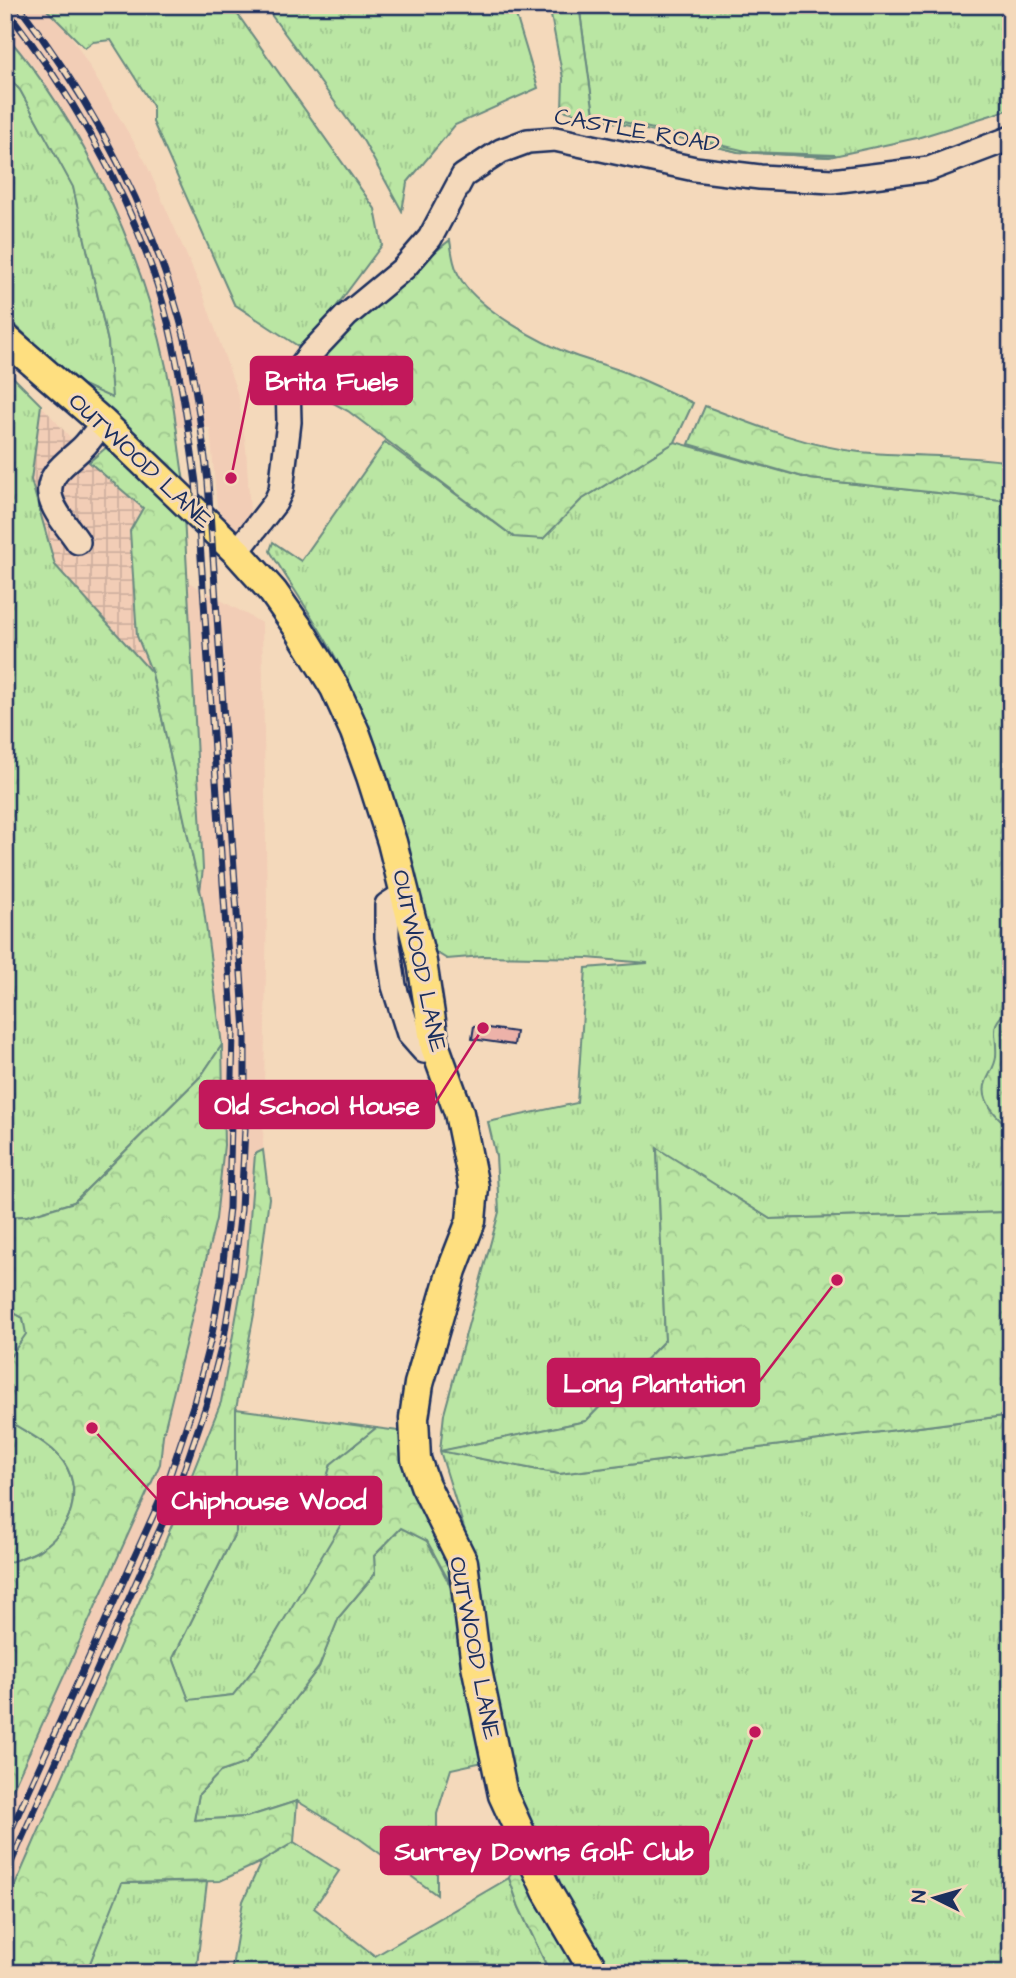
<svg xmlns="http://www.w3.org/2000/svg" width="1016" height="1978" font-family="'Architects Daughter',sans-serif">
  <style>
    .built { fill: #f2cdb6 }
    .industrial { fill: url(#industrial-grid) }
    .grass { fill: url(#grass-tufts); stroke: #6a8a80; stroke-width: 2 }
    .forest { fill: url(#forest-crowns); stroke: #6a8a80; stroke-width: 2 }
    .building { fill: #edb2a9; stroke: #1b2f5e; stroke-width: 2 }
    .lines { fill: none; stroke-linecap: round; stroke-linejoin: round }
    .minor-casing { stroke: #1b2f5e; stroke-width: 28 }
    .major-casing { stroke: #1b2f5e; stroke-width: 33 }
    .minor { stroke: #f4d9bb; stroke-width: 23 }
    .major { stroke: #fedf80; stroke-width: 28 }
    .rail-casing { stroke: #1b2f5e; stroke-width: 7 }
    .rail { stroke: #f4d9bb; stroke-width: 4.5; stroke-dasharray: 13; stroke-linecap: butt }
    .labels { text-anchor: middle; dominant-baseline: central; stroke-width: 6; stroke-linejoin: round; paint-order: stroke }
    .street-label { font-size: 24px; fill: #1b2f5e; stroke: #f4d9bb }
    .leader { fill: none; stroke: #c2185b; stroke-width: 2.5 }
    .callout-dot { fill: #c2185b; stroke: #f4d9bb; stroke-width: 2.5 }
    .callout { fill: #c2185b; stroke: #c2185b; stroke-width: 2.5 }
    .callout-label { font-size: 26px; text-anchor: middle; font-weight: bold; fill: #fff }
  </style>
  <defs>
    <pattern id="industrial-grid" width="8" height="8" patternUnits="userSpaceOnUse" patternTransform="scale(1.75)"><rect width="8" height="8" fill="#f2cdb6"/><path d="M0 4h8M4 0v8" fill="none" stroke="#cfb09f"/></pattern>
    <pattern id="grass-tufts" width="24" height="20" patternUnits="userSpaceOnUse" patternTransform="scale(1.75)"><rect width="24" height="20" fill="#bae6a3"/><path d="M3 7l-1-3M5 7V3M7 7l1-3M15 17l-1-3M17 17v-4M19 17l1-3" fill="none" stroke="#9fc68f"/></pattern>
    <pattern id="forest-crowns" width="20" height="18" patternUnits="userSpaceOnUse" patternTransform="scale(1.75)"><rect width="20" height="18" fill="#bae6a3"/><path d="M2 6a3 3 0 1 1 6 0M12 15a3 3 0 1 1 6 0" fill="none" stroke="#9fc68f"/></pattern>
  </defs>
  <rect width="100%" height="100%" fill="#f4d9bb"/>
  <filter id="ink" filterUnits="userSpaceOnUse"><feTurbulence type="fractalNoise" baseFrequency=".0143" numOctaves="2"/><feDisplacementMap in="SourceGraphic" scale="14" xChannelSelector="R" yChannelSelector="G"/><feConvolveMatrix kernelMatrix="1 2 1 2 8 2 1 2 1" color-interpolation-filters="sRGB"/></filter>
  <g filter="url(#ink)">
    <g class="built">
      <polygon points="5,5 42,5 69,32 145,161 201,288 239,398 246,448 250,513 235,533 217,508 210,428 176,427 167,371 142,279 103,182 35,68 5,34"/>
      <polygon points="188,582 262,623 267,903 263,1150 247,1256 221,1402 16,1883 5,1918 5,1806 160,1464 163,1435 224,1145 222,1045 200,891"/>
    </g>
    <polygon class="industrial" points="41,405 87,456 89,462 143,508 130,531 137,636 152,673 55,565 31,480"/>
    <g class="grass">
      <polygon points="42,5 231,5 375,209 382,245 304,350 234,304 153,122 153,106 111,40 93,42 85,48"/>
      <polygon points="264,5 513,5 538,88 455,125 407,183 402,211 364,142"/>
      <polygon points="579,5 1011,5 1011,109 917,138 829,157 738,152 594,115"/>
      <polygon points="5,73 20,90 73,186 108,342 113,399 83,385 39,348 5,315"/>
      <polygon points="5,369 41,405 31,480 55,565 152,673 203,903 222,1045 201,1076 74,1202 27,1216 5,1217"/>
      <path d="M 385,442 L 514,537 L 543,538 L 581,500 L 675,442 L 810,479 L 1011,501 L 1011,604 L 1007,629 L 1011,737 L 1011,1212 L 770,1219 L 657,1149 L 665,1340 L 586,1421 L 442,1451 L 559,1474 L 1011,1415 L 1011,1973 L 606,1973 L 513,1798 L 487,1665 L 475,1563 L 440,1451 L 444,1414 L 499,1212 L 496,1156 L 488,1122 L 577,1103 L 586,968 L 648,963 L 587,958 L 483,956 L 447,959 L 434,951 C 410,854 386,755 340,666 C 320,626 293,589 270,551 L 273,542 L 301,561 Z"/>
      <polygon points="5,1308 23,1318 27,1334 5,1364"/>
      <polygon points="236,1409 376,1428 331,1464 325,1484 347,1516 257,1665 233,1695 189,1701 173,1658 236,1531"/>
      <path d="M 5,1418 C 22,1431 45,1440 59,1456 C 87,1488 71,1534 36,1552 C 26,1557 15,1560 5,1564 Z"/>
      <polygon points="402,1527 427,1541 455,1595 483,1762 451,1769 437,1814 437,1895 360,1839 297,1801 247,1817 194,1820 199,1794 220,1772 246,1763 319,1667 339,1617 375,1574 374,1556"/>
      <polygon points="294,1842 339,1871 314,1908 375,1956 509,1878 519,1907 550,1973 231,1973 243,1901 261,1862"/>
      <polygon points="207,1882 196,1973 86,1973 121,1883"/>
    </g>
    <g class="forest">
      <polygon points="549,5 579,5 594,115 750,152 836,155 829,157 738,152 562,110 563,78"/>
      <path d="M 5,34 C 84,125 143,254 167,371 C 175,408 178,445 184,482 L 83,385 L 112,398 L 108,342 L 73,187 L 20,90 L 5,73 Z"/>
      <path d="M 450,240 C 452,254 454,269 462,281 C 481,310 540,343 573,355 C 591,362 611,366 629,374 C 651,383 672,393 693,403 L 675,442 L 581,500 L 543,539 L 514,537 L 348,411 L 295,382 L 341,328 Z"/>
      <path d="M 705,406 C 755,425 806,446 860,452 C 910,457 961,454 1011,462 L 1011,501 L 810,479 L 689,444 Z"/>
      <polygon points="108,446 184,516 203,869 200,891 152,673 137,636 130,531 143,508 89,462"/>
      <path d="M 1011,1007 L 1011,1128 C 998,1119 979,1100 986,1082 C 989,1073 995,1067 996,1057 C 998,1030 986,1028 1011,1007 Z"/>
      <path d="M 222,1045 L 224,1145 L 216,1219 L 163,1435 L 160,1464 L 5,1806 L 5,1564 C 15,1560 26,1557 36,1552 C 71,1534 87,1488 59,1456 C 45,1440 22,1431 5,1418 L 5,1364 L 26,1334 L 23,1318 L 5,1308 L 5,1217 L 27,1216 L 74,1202 L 201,1076 Z"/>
      <polygon points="657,1148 770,1219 1011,1212 1011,1415 559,1474 440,1451 586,1421 665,1340"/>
      <polygon points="263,1150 269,1198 254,1314 236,1409 236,1531 173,1658 189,1700 233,1695 257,1665 346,1516 325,1484 331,1464 376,1428 406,1432 447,1553 455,1592 427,1541 401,1528 374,1556 375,1574 339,1617 319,1667 246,1763 220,1772 199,1794 194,1820 247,1817 297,1801 294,1842 261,1862 220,1881 122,1883 86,1973 5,1973 5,1918 16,1883 163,1547 221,1402 247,1256 255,1154"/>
      <polygon points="517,1857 582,1973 550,1973 519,1907 509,1878"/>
    </g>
    <polygon class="building" points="474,1026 516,1032 514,1045 472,1039"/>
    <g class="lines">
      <g class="minor-casing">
        <g id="minor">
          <path d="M 78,542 C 69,528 53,512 50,495 C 46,472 73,459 86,444 C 92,437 97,430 103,423"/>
          <polyline points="237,552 275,503 281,490 289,422 288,383 310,354 346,316 404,268 430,238 463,176 501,151 528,141 555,139 695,169 760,177 832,181 929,169 1011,138"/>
          <polyline points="404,894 387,905 387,937 394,986 409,1034 424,1051 435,1047"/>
        </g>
      </g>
      <g class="major-casing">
        <polyline id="major" points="5,338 103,423 237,552 273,592 299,629 335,688 355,732 371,776 392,842 422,962 435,1047 459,1113 474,1187 471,1221 452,1270 419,1384 414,1418 416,1459 425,1485 463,1562 476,1665 503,1795 547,1891 595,1973"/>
      </g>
      <use href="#minor" class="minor"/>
      <use href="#major" class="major"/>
      <g class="rail-casing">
        <g id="rail">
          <path d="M 5,8 C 78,102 140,210 169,326 C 181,378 189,430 196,483 L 233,1032 L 229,1208 L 221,1280 L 212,1334 L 194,1403 L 166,1487 L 5,1843"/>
          <path d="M 5,1876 L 177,1491 L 206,1406 L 224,1337 L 233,1282 L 241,1209 L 245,1128 L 245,1032 L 208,482 C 201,428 195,372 180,320 C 147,204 91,100 18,5"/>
        </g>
      </g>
      <use href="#rail" class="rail"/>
    </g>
  </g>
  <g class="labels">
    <g class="street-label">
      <text transform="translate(637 131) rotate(10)">CASTLE ROAD</text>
      <text transform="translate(140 461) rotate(43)">OUTWOOD LANE</text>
      <text transform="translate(419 961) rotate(78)">OUTWOOD LANE</text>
      <text transform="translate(474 1648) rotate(79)">OUTWOOD LANE</text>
    </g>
  </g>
  <path class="leader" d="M231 478L251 381M483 1028L434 1105M837 1280L759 1382M92 1428L158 1500M755 1732L708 1851"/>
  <g class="callout-dot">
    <circle cx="231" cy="478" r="7"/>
    <circle cx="483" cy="1028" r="7"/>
    <circle cx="837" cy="1280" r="7"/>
    <circle cx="92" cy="1428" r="7"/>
    <circle cx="755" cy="1732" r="7"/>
  </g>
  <g class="callout">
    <rect x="251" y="357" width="161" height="47" rx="7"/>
    <rect x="200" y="1081" width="234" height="47" rx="7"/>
    <rect x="548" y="1359" width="211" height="47" rx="7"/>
    <rect x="158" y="1477" width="223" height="47" rx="7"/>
    <rect x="381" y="1827" width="327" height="47" rx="7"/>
  </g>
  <g class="callout-label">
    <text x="332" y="390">Brita Fuels</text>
    <text x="317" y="1114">Old School House</text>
    <text x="654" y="1392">Long Plantation</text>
    <text x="269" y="1509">Chiphouse Wood</text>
    <text x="544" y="1860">Surrey Downs Golf Club</text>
  </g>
  <rect width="1016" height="1978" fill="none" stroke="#f4d9bb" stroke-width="28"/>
  <rect x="14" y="14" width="988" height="1950" fill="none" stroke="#1b2f5e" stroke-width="2.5" filter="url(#ink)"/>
  <g transform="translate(935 1898) rotate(275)" stroke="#f4d9bb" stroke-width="5" paint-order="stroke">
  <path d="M0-5L12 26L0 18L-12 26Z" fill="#1b2f5e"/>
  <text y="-10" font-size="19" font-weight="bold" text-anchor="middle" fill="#1b2f5e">N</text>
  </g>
</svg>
